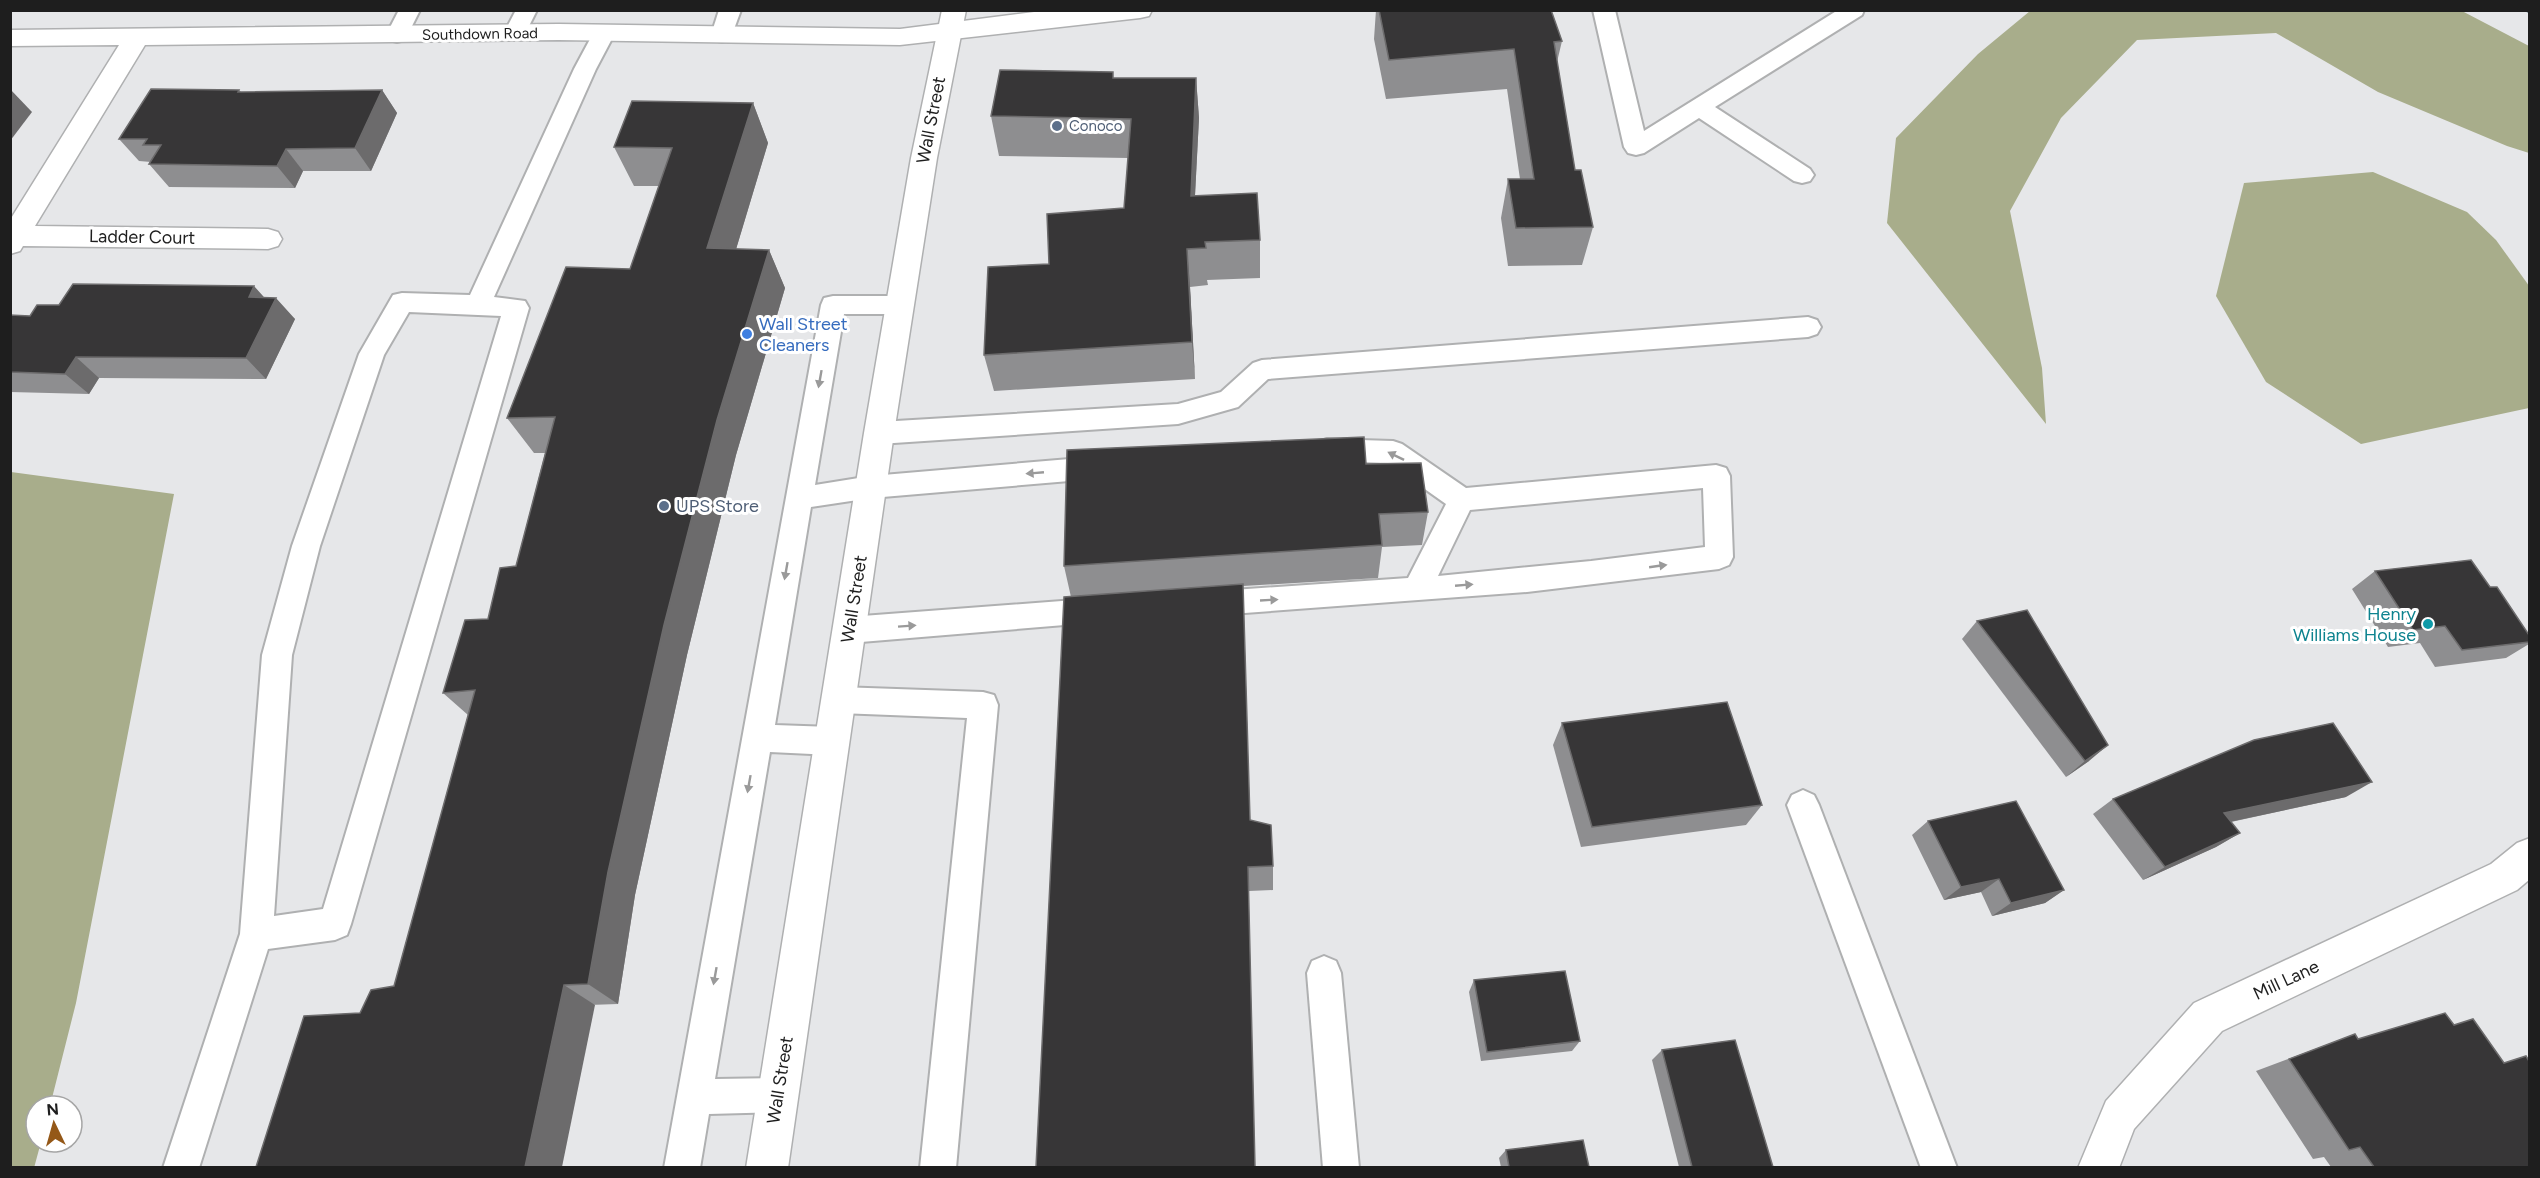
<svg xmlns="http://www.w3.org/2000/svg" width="2540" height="1178" font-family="Figtree,sans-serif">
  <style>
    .forest { fill: #a8ad8b }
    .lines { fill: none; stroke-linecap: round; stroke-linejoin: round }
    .stream { fill: #5e7c83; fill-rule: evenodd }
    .service-casing { stroke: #afb0b1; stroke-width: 4 }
    .minor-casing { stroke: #afb0b1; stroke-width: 3 }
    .tertiary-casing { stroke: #afb0b1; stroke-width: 3 }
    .service { fill: #fff; fill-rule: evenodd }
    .minor { fill: #fff; fill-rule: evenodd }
    .tertiary { fill: #fff; fill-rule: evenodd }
    .wall { fill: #8e8e90 }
    .shaded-wall { fill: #6c6b6c }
    .building { fill: #373637; stroke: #6c6b6c; stroke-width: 1.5 }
    .oneway { fill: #9a9a9a }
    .service-dot { fill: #5c6f8a; stroke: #fff; stroke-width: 2 }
    .shop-dot { fill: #3f7fe0; stroke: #fff; stroke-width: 2 }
    .culture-dot { fill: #0f9aa8; stroke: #fff; stroke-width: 2 }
    .labels { text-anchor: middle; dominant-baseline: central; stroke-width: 6; stroke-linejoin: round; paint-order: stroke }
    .far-street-label { font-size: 15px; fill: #1e1e1e; stroke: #fff }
    .far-service-label { font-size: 15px; fill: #4e5e75; stroke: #fff; text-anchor: start }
    .street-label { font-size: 18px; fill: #1e1e1e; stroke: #fff }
    .shop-label { font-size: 18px; fill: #366cbe; stroke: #fff; text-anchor: start }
    .service-label { font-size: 18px; fill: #4e5e75; stroke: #fff; text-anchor: start }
    .culture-label { font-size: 18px; fill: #0d838f; stroke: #fff; text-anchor: end }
  </style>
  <rect width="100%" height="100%" fill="#e6e7e9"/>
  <g class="forest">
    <polygon points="2030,11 2462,11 2529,46 2529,153 2507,146 2378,92 2276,33 2137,40 2061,118 2010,211 2042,368 2046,424 1887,223 1896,138 1978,54"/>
    <polygon points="2373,172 2467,212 2496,240 2527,283 2530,288 2529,408 2361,444 2266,382 2216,296 2244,183"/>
    <polygon points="11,472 174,494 76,1003 50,1106 36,1106 36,1142 41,1142 34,1168 10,1167"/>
  </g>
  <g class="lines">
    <polygon class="stream" points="2523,10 2530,10 2530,14"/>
    <g class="service-casing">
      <g id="service">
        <polygon points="399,10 420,10 405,40 397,42 389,40 386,35"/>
        <polygon points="516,10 537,10 523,38 515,40 507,38 504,33"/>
        <polygon points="719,10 741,10 730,40 722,42 714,40 711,35"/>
        <polygon points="1593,10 1615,10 1644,131 1838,10 1864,10 1862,15 1715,107 1810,169 1814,175 1810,181 1802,183 1794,181 1699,118 1644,153 1636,155 1628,153 1624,147"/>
        <path d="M 604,26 L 612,28 L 615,33 L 596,69 L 494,297 L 525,301 L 529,308 L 351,924 L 347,935 L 335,940 L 268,949 L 199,1168 L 163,1168 L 240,934 L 262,655 L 292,546 L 359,354 L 393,295 L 402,293 L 470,295 L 574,69 L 596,28 ZM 409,312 L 501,316 L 323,909 L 274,916 L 292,655 L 320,546 L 384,355 Z"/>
        <polygon points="833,296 900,296 909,298 912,305 909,312 900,314 844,314 815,485 871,476 1105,456 1115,459 1118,467 1115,475 1105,478 871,498 811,507 775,725 832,727 843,731 847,741 843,751 832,755 770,752 715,1079 778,1078 790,1083 795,1095 790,1107 778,1112 709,1114 700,1168 664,1168 821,305 824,298"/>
        <polygon points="1808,317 1817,320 1821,327 1817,334 1808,337 1268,379 1238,407 1178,424 879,444 870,441 866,433 870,425 879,422 1178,404 1221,392 1253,363 1262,360"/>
        <path d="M 1327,439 L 1393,441 L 1402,444 L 1466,488 L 1716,465 L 1726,468 L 1730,476 L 1733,557 L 1729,565 L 1719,569 L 1527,592 L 1204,616 L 1194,613 L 1190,604 L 1194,595 L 1204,592 L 1408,578 L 1446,504 L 1388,463 L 1327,461 L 1318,458 L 1314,450 L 1318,442 ZM 1703,488 L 1705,547 L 1591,561 L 1438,576 L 1470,510 Z"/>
        <polygon points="1101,598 1111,601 1115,610 1111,619 1101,622 849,643 839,639 834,630 839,621 849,617"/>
        <polygon points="839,687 983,692 994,695 998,705 956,1168 920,1168 967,718 839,713 828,709 824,700 828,691"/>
        <polygon points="1803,790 1814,795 1819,805 1957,1168 1921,1168 1787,805 1792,795"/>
        <polygon points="1324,956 1336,961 1341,973 1359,1168 1323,1168 1307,973 1312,961"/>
      </g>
    </g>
    <g class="minor-casing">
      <g id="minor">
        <polygon points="1050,10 1152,10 1149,16 1140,18 900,45 559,40 145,45 35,226 268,229 278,232 282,239 278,246 268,249 23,246 20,251 10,254 10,220 119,45 10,46 10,30 559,24 900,29"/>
        <polygon points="2530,838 2530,879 2517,890 2222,1031 2134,1129 2119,1168 2078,1168 2106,1101 2194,1003 2491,864 2517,843"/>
      </g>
    </g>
    <g class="tertiary-casing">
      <polygon id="tertiary" points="942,10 966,10 937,158 894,433 788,1168 746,1168 864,433 911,158"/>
    </g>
    <use href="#service" class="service"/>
    <use href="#minor" class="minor"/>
    <use href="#tertiary" class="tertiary"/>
  </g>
  <g class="wall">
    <polygon points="1376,10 1551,10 1562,41 1557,62 1575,170 1593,227 1582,265 1508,266 1501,218 1508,179 1520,179 1507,89 1386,99 1374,39"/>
    <polygon points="1114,78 1196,78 1199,118 1195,195 1260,240 1260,278 1207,280 1208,285 1190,287 1195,379 994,391 984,355 1049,264 1124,208 1128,158 999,156 991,116"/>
    <polygon points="239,90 241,92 382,90 397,113 371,171 303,171 295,188 169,187 149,164 151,162 139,161 119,139"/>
    <polygon points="753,103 768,143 736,249 769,250 785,288 736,455 687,655 635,895 618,1004 360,1013 394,986 468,715 443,693 488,619 516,566 545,453 534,453 507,418 630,269 659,186 634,186 614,147"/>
    <polygon points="265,298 295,319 266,379 99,378 89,394 10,392 10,315 30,316 59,305"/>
    <polygon points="1366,464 1428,512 1422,545 1382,547 1378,578 1243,586 1250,820 1273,866 1273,890 1249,891 1071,597 1064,566"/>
    <polygon points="2375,571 2490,587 2529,635 2529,644 2506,658 2435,667 2420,643 2388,647 2352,589"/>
    <polygon points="1977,621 2089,761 2066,777 1962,639"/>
    <polygon points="1562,723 1762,805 1746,825 1581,847 1553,745"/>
    <polygon points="2346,797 2231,822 2240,833 2216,847 2143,880 2093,814 2113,799"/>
    <polygon points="1928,821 2064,890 2045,903 1992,916 1981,892 1944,900 1912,835"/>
    <polygon points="1474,980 1580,1041 1572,1051 1481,1061 1469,992"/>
    <polygon points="2454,1025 2504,1063 2529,1167 2331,1167 2324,1157 2313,1159 2256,1071 2355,1034 2358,1039"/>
    <polygon points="1662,1050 1773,1167 1679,1167 1652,1060"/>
    <polygon points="1506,1150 1589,1167 1501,1167 1499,1158"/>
  </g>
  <g class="shaded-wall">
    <polygon points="1196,78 1199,118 1193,234 1191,196"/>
    <polygon points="10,89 32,112 10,141"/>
    <polygon points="382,90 397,113 371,171 355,148"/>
    <polygon points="753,103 768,143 725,286 707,248"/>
    <polygon points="286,149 303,171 295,188 277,166"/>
    <polygon points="1187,249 1190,287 1195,379 1192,342"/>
    <polygon points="769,250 785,288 736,455 687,655 635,895 618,1004 588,984 608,872 664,625 717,420"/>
    <polygon points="254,286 272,306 276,298 295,319 266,379 246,358 249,297"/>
    <polygon points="76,357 99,378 89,394 65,374"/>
    <polygon points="2108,745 2089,761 2066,777 2085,761"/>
    <polygon points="2372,782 2346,797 2201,828 2224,813"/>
    <polygon points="2240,833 2216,847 2143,880 2165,867"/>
    <polygon points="1999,879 1981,892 1944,900 1961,887"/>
    <polygon points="2064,890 2045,903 1992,916 2011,903"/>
    <polygon points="564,985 595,1005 562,1167 525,1167"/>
  </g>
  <g class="building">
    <polygon points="1379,10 1551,10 1562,41 1554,42 1575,170 1581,170 1593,227 1516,228 1508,179 1534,179 1514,49 1389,60"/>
    <polygon points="1000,70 1113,72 1113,78 1196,78 1191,196 1257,193 1260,240 1205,242 1206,248 1187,249 1192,342 984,355 988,267 1049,264 1047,214 1124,208 1131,119 991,116"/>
    <polygon points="151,89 239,90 238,92 382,90 355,148 286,149 277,166 149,164 161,145 143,145 147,139 119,139"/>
    <polygon points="632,101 753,103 707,248 769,250 717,420 664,625 608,872 588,984 564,985 525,1167 256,1167 304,1016 360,1013 371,990 394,986 475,690 443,693 465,620 488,619 500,568 516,566 555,417 507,418 566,267 630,269 672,148 614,147"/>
    <polygon points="73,284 254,286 249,297 276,298 246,358 76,357 65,374 10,372 10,315 30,316 37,305 59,305"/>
    <polygon points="1364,437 1366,464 1421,463 1428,512 1379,514 1382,545 1064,566 1067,450"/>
    <polygon points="2471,560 2490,587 2497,587 2529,635 2529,642 2462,650 2445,626 2413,630 2375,571"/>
    <polygon points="1243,584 1250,820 1271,825 1273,866 1248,867 1255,1167 1036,1167 1064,597"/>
    <polygon points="2027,610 2108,745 2085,761 1977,621"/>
    <polygon points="1727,702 1762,805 1592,827 1562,723"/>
    <polygon points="2333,723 2372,782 2224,813 2240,833 2165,867 2113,799 2254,740"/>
    <polygon points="2016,801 2064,890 2011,903 1999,879 1961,887 1928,821"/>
    <polygon points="1565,971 1580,1041 1487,1052 1474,980"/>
    <polygon points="2445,1013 2454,1025 2473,1019 2504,1063 2526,1056 2529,1061 2529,1167 2374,1167 2360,1147 2349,1150 2289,1059 2355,1034 2358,1039"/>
    <polygon points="1735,1040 1773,1167 1692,1167 1662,1050"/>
    <polygon points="1583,1140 1589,1167 1509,1167 1506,1150"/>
  </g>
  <defs><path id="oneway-solid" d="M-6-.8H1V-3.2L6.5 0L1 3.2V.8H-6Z" transform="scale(1.5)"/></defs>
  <g class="oneway">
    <use href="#oneway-solid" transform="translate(820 379) rotate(100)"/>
    <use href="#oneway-solid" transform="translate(1396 456) rotate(-154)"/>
    <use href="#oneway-solid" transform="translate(1035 473) rotate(175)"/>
    <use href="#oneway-solid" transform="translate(1658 566) rotate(-8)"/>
    <use href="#oneway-solid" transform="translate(786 571) rotate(100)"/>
    <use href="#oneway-solid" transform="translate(1464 585) rotate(-5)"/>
    <use href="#oneway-solid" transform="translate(1269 600) rotate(-3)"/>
    <use href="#oneway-solid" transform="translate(907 626) rotate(-4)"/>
    <use href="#oneway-solid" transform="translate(749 784) rotate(100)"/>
    <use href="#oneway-solid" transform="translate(715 976) rotate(100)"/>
  </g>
  <g class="service-dot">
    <circle cx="1057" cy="126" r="6"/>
    <circle cx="664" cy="506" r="6"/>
  </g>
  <circle class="shop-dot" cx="747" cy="334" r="6"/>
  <circle class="culture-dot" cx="2428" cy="624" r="6"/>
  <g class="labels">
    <g class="far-street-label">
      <text transform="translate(480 34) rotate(-1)">Southdown Road</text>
    </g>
    <g class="far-service-label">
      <text x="1069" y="126">Conoco</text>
    </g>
    <g class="street-label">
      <text transform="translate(931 120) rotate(-79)">Wall Street</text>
      <text transform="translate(142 237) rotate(1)">Ladder Court</text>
      <text transform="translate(854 599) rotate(-81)">Wall Street</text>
      <text transform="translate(2286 980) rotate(-25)">Mill Lane</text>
      <text transform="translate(780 1080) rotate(-81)">Wall Street</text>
    </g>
    <g class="shop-label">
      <text x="759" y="324">Wall Street<tspan x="759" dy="21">Cleaners</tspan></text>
    </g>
    <g class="service-label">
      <text x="676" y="506">UPS Store</text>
    </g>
    <g class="culture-label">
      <text x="2416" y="614">Henry<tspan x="2416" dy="21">Williams House</tspan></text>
    </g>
  </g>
  <rect width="2540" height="1178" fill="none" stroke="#1e1e1e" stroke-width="24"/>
  <g transform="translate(54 1124) rotate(355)"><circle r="28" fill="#ffffff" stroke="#a5a5a5" stroke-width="1.5"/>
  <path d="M0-4.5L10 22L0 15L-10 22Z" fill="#945818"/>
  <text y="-9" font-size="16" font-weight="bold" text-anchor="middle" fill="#1e1e1e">N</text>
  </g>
</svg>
